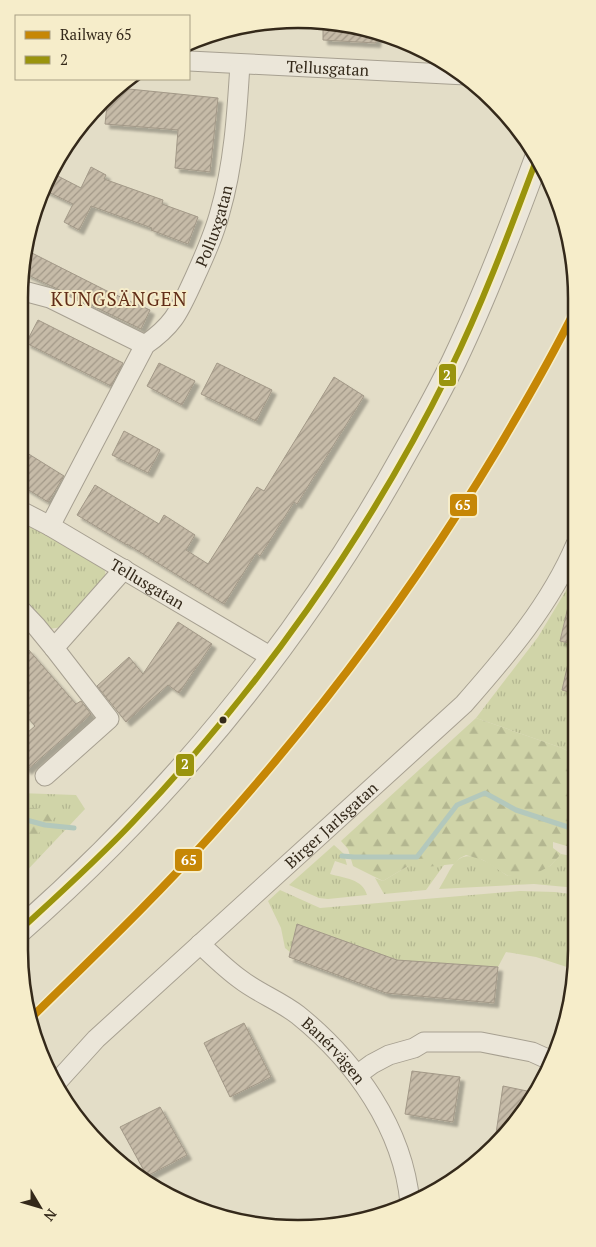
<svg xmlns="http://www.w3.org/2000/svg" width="596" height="1247" font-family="'PT Serif',serif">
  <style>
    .grass { fill: url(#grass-tufts) }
    .forest { fill: url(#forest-firs) }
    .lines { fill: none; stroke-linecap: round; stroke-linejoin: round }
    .stream { stroke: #b3c8bc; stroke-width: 5 }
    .building { fill: url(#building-hatch); stroke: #a29887; filter: url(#shadow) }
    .minor-casing { stroke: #a7a091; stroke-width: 21 }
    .tertiary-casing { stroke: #a7a091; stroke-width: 26 }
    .minor { stroke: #ebe6d9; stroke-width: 19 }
    .tertiary { stroke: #ebe6d9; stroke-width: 24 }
    .bus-1-casing { stroke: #f6edca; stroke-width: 10 }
    .bus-1 { stroke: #9a940d; stroke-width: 6 }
    .rail-1-casing { stroke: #f6edca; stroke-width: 11 }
    .rail-1 { stroke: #c68706; stroke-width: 8 }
    .bus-dot { fill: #34291a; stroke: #f6edca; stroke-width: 2 }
    .labels { text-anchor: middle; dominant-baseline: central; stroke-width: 4; stroke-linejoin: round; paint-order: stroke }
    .street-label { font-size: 16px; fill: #34291a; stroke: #f6edca }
    .quarter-label { font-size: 19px; letter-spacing: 1px; fill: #622e18; stroke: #f6edca }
    .rim { fill: none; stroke: #34291a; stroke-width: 2.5 }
    .line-badge { stroke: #f6edca; stroke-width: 2 }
    .badge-label { font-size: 14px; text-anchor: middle; font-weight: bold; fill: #fff }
  </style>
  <defs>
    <pattern id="grass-tufts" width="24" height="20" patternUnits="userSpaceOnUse" patternTransform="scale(1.25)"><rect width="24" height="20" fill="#d0d4a8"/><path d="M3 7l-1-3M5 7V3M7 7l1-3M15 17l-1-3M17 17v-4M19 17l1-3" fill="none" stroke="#b3b690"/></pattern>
    <pattern id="forest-firs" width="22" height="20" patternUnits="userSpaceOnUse" patternTransform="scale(1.25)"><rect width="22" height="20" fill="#d0d4a8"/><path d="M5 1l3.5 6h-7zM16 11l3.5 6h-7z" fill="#b3b690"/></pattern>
    <pattern id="building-hatch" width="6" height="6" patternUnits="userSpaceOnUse" patternTransform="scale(1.25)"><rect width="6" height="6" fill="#c6bba8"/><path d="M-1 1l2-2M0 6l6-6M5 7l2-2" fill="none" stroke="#a29888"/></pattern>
    <filter id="shadow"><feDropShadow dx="4.5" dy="4.5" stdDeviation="1" flood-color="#0004"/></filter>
  </defs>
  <rect width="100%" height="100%" fill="#e3ddc7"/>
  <g class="grass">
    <polygon points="19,517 101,565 105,571 106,580 62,627 49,629 19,600"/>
    <polygon points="576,574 576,616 566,614 560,641 573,644 562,690 576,694 577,756 562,748 476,718 538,637"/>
    <polygon points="19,793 76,795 85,809 19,879"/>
    <path d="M 334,845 L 344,854 L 347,865 L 335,861 L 330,874 C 344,878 363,879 367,895 L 328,899 L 319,898 L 289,885 Z"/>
    <path d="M 561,854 L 577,857 L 577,888 L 534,884 L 439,889 C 444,881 448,872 453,865 C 468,844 493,866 508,876 L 550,866 Z"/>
    <polygon points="444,865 426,890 384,894 375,878 383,881 408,866"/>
    <polygon points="280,890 320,908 520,891 555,892 577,895 577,949 573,969 536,957 506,952 498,967 397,960 297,924 290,952 285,948 281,928 268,901"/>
  </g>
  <g class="forest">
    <polygon points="476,718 562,748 577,756 577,849 553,842 553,848 561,854 550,866 535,874 508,876 483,860 466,855 460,858 454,864 426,867 408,866 383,881 353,866 348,849 341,841"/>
    <polygon points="19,807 62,810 19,853"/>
  </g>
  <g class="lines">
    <g class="stream">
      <polyline points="19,818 45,825 74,828"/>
      <polyline points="342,856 354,857 417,857 457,805 485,793 516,810 577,830"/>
    </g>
  </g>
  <g class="building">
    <polygon points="323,24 377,35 376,43 323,40"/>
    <polygon points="119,88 218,98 210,172 175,168 178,130 105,124 108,96"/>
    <polygon points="91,167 106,175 104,179 163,200 162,204 198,217 188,244 151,230 152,228 91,206 79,230 64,222 73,204 42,189 52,173 81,188"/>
    <polygon points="30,252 107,291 150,310 141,329 24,273 26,259"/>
    <polygon points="38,320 123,363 111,386 26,343"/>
    <polygon points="159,363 195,381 182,405 147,386"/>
    <polygon points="217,363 272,390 256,421 201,394"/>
    <polygon points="334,377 364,396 297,504 294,502 260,556 256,553 224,604 127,544 127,545 77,515 95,485 159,524 164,515 195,535 186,550 208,564 257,487 264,491"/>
    <polygon points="124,431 160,450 148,473 112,455"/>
    <polygon points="19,448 64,476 48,502 19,484"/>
    <polygon points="571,594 576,595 576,645 560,641"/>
    <polygon points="178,622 212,644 179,693 168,685 126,722 97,686 129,657 143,674"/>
    <polygon points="28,649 76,704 81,701 91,714 27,770 19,760 19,740 35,726 19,708 19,657"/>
    <polygon points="571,650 576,651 576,694 562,690"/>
    <polygon points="297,924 397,960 498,967 494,1003 386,993 289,957"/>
    <polygon points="244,1023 271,1077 230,1097 204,1043"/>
    <polygon points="412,1071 460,1077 453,1122 405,1114"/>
    <polygon points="503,1086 532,1092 494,1147"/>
    <polygon points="160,1107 187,1155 147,1176 120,1127"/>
  </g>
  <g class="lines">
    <g class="minor-casing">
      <g id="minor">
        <path id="s1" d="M 189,61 L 466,75"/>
        <polyline points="20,290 50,298 145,345"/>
        <path id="s2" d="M 19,510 L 50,526 L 273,658"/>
        <path id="s3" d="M 50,526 L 145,345 C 175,324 179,311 194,279 C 204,257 214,235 220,212 C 234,164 237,113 240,64"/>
        <polyline points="19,608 36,626 54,648 124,569"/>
        <polyline points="45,776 109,719 54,648"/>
        <path id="s4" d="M 200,944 C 213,956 226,969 240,979 C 258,993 280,1001 298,1015 C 355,1061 403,1128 410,1203"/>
        <polyline points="357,1075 372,1064 389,1055 414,1048 424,1042 481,1042 532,1052 552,1061"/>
        <path id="s5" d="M 57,1082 L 96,1039 L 464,704 C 507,655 550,605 576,544"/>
      </g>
    </g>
    <g class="tertiary-casing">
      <path id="tertiary" d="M 19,931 C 175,794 306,632 406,451 C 423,421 440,391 455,359 C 486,294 512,226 537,158"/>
    </g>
    <use href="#minor" class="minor"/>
    <use href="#tertiary" class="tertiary"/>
    <g class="bus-1-casing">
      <path id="bus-1" d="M 19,931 C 57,896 96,861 132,823 C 258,691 368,536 449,372 C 483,303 510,230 537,158"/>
    </g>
    <use href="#bus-1" class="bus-1"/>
    <g class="rail-1-casing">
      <path id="rail-1" d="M 30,1019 C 92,958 156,897 214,832 C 319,715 415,587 496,452 C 524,405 551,359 575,310"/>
    </g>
    <use href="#rail-1" class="rail-1"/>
  </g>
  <circle class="bus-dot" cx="223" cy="720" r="4.5"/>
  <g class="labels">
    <g class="street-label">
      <text stroke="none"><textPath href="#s1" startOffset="139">Tellusgatan</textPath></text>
      <text stroke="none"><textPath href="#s3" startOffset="345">Polluxgatan</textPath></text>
      <text stroke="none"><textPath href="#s2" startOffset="148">Tellusgatan</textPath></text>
      <text stroke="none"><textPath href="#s5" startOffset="376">Birger Jarlsgatan</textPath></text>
      <text stroke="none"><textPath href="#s4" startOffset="172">Banérvägen</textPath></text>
    </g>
    <g class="quarter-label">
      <text x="119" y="298">KUNGSÄNGEN</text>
    </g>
  </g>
  <path d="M0 0H596V1247H0ZM298 28H298A270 270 0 0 1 568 298V950A270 270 0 0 1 298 1220H298A270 270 0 0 1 28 950V298A270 270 0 0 1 298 28Z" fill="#f6edca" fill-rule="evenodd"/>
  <path class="rim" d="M298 28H298A270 270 0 0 1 568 298V950A270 270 0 0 1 298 1220H298A270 270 0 0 1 28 950V298A270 270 0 0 1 298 28Z"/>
  <g class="line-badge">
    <rect x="438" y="363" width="19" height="24" rx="5" fill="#9a940d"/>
    <rect x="449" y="493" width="29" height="24" rx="5" fill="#c68706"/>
    <rect x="175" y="753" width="20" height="24" rx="5" fill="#9a940d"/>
    <rect x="174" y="848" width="29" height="24" rx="5" fill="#c68706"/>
  </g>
  <g class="badge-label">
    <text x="447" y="380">2</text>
    <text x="463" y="510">65</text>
    <text x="185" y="769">2</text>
    <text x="189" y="865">65</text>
  </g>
  <rect x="15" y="15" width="175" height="65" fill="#f6edca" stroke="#a89f84"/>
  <rect x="25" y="31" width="25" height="8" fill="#c68706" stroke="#a89f84"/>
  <text x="60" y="40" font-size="15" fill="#34291a">Railway 65</text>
  <rect x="25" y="56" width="25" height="8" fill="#9a940d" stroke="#a89f84"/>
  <text x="60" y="65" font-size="15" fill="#34291a">2</text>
  <g transform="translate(40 1207) rotate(128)" stroke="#f6edca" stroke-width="4" paint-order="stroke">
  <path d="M0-4L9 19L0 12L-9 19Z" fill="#34291a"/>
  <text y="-8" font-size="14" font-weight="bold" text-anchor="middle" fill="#34291a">N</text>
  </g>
</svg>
